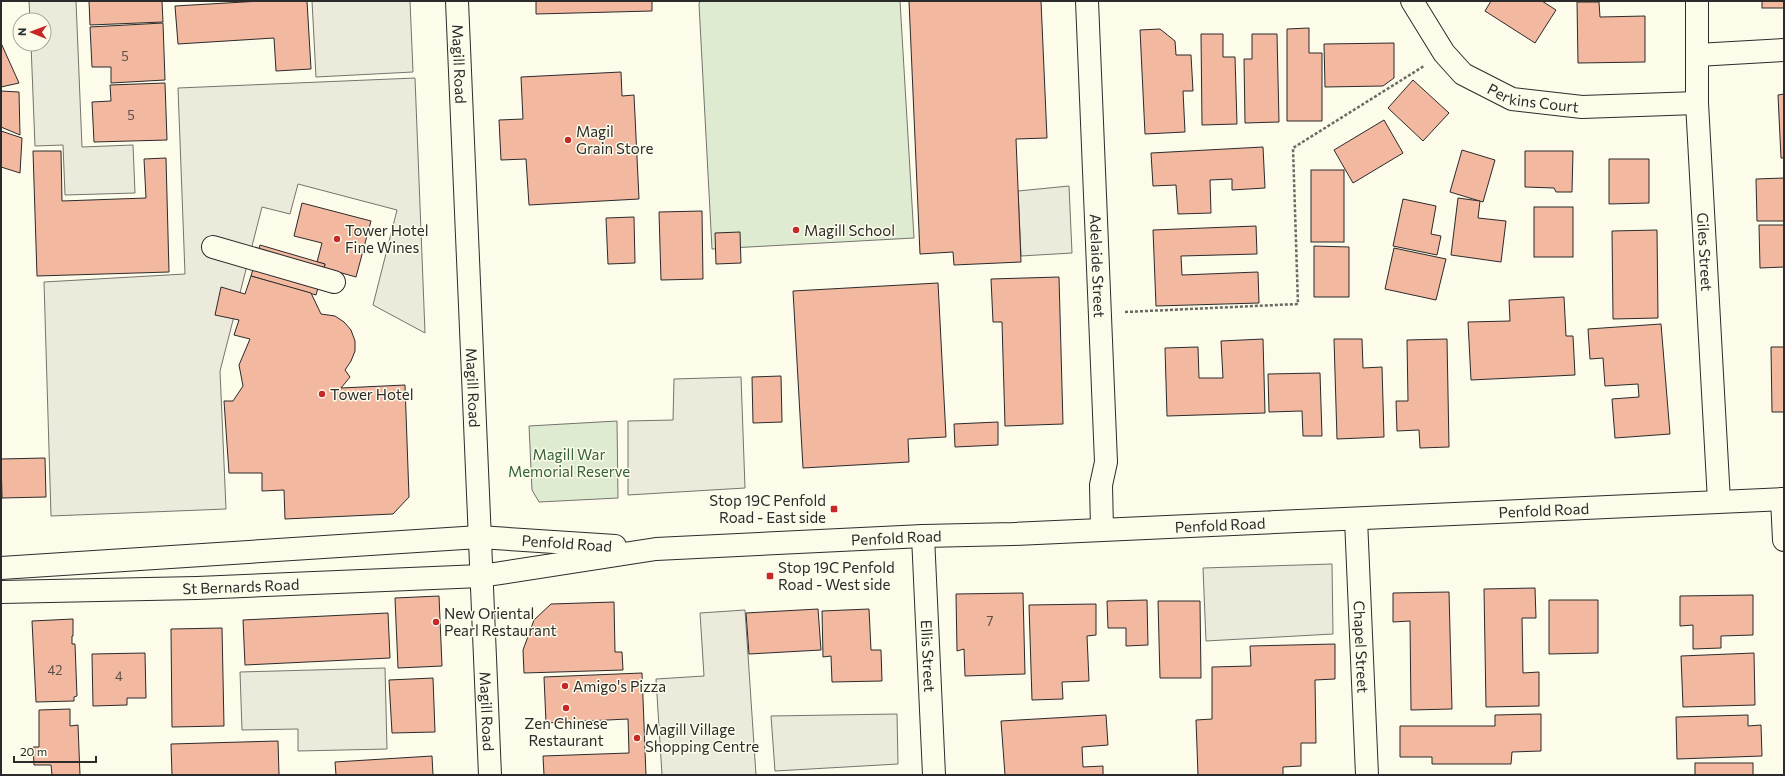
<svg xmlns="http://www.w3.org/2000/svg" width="1785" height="776" font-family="Commissioner,sans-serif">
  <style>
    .green { fill: #deebd1; stroke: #74746e }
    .parking { fill: #eceadb; stroke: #74746e }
    .building { fill: #f2b8a0; stroke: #2b2b2b }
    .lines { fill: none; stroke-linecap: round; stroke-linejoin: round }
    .minor-casing { stroke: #2b2b2b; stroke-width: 24 }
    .major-casing { stroke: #2b2b2b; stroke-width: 24 }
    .path { stroke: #6a6964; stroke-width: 2.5; stroke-dasharray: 3 2; stroke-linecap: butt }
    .minor { stroke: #fdfbea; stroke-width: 22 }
    .major { stroke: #fdfbea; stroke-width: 22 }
    .poi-dot { fill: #c62828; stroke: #fdfbea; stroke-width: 1.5 }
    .labels { text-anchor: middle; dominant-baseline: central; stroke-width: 3; stroke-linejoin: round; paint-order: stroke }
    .number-label { font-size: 13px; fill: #5d4e48 }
    .street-label { font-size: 15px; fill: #2b2b2b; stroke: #fdfbea }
    .poi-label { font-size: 15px; fill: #2b2b2b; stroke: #fdfbea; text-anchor: start }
    .park-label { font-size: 15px; fill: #34623c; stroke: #fdfbea }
  </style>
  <rect width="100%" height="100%" fill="#fdfbea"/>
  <g class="green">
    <polygon points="700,1 900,1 914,238 712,249 699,4"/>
    <polygon points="617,421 618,498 539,502 532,490 529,426"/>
  </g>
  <g class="parking">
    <polygon points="29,1 76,1 82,147 133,145 135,193 65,195 63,145 35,146 31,44 44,44 44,20 30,20"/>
    <polygon points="312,1 410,1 413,72 316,77"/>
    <polygon points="415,78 425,333 373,305 397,210 298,184 290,214 262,207 220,371 226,509 51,516 44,282 185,274 178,88"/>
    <polygon points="1069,186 1072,253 1021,256 1018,191"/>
    <polygon points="741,377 745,488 628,495 628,421 673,420 674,379"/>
    <polygon points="1332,564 1333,634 1206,641 1203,568"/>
    <polygon points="745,610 756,775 662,775 656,679 704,676 700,613"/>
    <polygon points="385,668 387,749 298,751 298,729 242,730 240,672"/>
    <polygon points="897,714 898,764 775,771 771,716"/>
  </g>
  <g class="building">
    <polygon points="89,1 162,1 163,22 90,25"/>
    <polygon points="261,1 307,1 311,69 276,71 274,38 178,44 175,6"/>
    <polygon points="536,1 652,1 652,11 536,14"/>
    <polygon points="909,1 1041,1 1047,138 1016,139 1021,262 954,265 953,252 920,254"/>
    <polygon points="1491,1 1542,1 1556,10 1535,43 1485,11"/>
    <rect x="1762" y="1" width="22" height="7"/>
    <polygon points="1577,2 1599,2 1600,17 1645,16 1645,62 1578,63"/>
    <polygon points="163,23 165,80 111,83 111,67 92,67 90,27"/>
    <polygon points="1309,28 1309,53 1322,53 1322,121 1287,121 1287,29"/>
    <polygon points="1160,29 1175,41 1176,55 1191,55 1193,91 1183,91 1185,132 1145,134 1140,30"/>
    <polygon points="1201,34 1223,34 1223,57 1235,57 1237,124 1202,125"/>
    <polygon points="1252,34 1277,34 1279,122 1245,123 1244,59 1252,59"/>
    <polygon points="1,43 19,83 1,87"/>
    <polygon points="1394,43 1394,78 1383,86 1325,87 1324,44"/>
    <polygon points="621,72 622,96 634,95 639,199 529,205 526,159 501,160 499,120 523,119 521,77"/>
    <polygon points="1413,80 1449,113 1423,141 1388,108"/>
    <polygon points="165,83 167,140 94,142 92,102 111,101 110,85"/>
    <polygon points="1,91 19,92 20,135 1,127"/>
    <polygon points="1784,94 1784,158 1781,158 1778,95"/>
    <polygon points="1384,120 1403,153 1353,183 1334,150"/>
    <polygon points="1,131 22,138 20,173 1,167"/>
    <polygon points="1263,147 1265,188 1232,190 1232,179 1210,180 1211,213 1178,214 1176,185 1153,186 1151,153"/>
    <polygon points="1462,150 1495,160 1483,202 1450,192"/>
    <polygon points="33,151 61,151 62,201 146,198 144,159 166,158 169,272 37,276"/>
    <polygon points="1525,151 1573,151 1572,192 1556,192 1554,188 1525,187"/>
    <polygon points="1609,159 1649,159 1649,203 1609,204"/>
    <rect x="1311" y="170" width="33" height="72"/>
    <polygon points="1784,178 1784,221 1757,221 1756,179"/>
    <polygon points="1458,198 1480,201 1478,218 1506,221 1501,262 1451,255"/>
    <polygon points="1403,199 1436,206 1431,234 1441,236 1437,255 1393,246"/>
    <polygon points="302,203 371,221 356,277 324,268 325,264 317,262 322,243 294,236"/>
    <rect x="1534" y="207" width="39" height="50"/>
    <polygon points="702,211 703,279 661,280 659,212"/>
    <polygon points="634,217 635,263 608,264 606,218"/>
    <polygon points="1759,225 1784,225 1784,267 1760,268"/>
    <polygon points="1256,226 1257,254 1181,256 1182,275 1258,272 1259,303 1156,306 1153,230"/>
    <polygon points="1657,230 1658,318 1613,319 1612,231"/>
    <polygon points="740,232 741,263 716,264 715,233"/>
    <polygon points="260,245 325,264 316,295 251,276"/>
    <polygon points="1314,246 1349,247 1349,297 1314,297"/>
    <polygon points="1394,248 1446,259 1436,300 1385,289"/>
    <polygon points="251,276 311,293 321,314 335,316 344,322 351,330 355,341 355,351 351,361 345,370 350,377 341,388 405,385 409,497 393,514 285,519 284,490 262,491 262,473 229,473 224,401 233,401 243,386 239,365 250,339 234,335 239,320 215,315 221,287 245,294"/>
    <polygon points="1059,277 1063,424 1005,426 1002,322 993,322 991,279"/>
    <polygon points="938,283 946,437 908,439 909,462 803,468 793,291"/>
    <polygon points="1564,297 1566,336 1573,336 1575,375 1471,380 1468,322 1510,321 1509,300"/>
    <polygon points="1661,324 1670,434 1615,438 1612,399 1639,397 1638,384 1605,386 1603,358 1590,359 1588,329"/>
    <polygon points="1263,339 1265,413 1167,416 1165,348 1198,347 1199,378 1223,378 1221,341"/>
    <polygon points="1334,339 1362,339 1363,368 1382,367 1384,437 1337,439"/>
    <polygon points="1447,339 1449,447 1420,448 1419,430 1397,431 1396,401 1408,401 1407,340"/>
    <polygon points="1771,347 1784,347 1784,412 1772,412"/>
    <polygon points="1320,373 1322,436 1303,436 1302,411 1269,412 1268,374"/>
    <polygon points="781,376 782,422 753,423 752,377"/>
    <polygon points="998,422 998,445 955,447 954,424"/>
    <polygon points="45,458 46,497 2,498 1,459"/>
    <polygon points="1535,588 1536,618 1522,618 1523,673 1539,672 1539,706 1486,707 1484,589"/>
    <polygon points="1449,592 1452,709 1411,710 1410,621 1393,622 1393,593"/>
    <polygon points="1023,593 1025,674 965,676 964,649 957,651 956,594"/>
    <polygon points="1753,595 1753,635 1721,636 1721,648 1693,649 1693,625 1680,626 1680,596"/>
    <polygon points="439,596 442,666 398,668 395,598"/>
    <polygon points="1147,600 1148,645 1126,646 1126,628 1108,628 1107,601"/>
    <polygon points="1549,600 1598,600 1598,653 1549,654"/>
    <polygon points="1158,601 1200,601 1201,678 1160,678"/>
    <polygon points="614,602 615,652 622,652 623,670 524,673 523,650 534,620 551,604"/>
    <polygon points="1096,604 1096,635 1087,636 1089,681 1062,682 1063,699 1032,700 1029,605"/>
    <polygon points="818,609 821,650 749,654 746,613"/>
    <polygon points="869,609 871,650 881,650 882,681 832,682 831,656 823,657 822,611"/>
    <polygon points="388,613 390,658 245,665 243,620"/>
    <polygon points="73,619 73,636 72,636 72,644 75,644 77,696 74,697 74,701 36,702 32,621"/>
    <polygon points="222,628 224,726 172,727 171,629"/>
    <polygon points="1335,644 1335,679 1315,680 1316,743 1301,743 1301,766 1283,767 1283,775 1198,775 1196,720 1212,719 1212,667 1251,666 1250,646"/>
    <polygon points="145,653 146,698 127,698 127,705 93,706 92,654"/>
    <polygon points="1754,653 1755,705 1683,707 1681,656"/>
    <polygon points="642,673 646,775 544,775 543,756 629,753 628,719 546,723 544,677"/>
    <polygon points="433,678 435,732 392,733 389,680"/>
    <polygon points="70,709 70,726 78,725 80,775 52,775 51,765 34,765 33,747 39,747 39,710"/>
    <polygon points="1541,714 1541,751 1512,752 1511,764 1432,764 1432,757 1400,757 1400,726 1495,726 1495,715"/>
    <polygon points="1106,715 1108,745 1082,747 1083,767 1103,766 1103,775 1005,775 1001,721"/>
    <polygon points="1748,715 1748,726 1761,725 1762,756 1677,759 1676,717"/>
    <polygon points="278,741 279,775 172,775 171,744"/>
    <polygon points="432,756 433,775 336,775 335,762"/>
    <rect x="1695" y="763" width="58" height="12"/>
  </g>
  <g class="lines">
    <g class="minor-casing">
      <g id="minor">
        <path id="s1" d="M 1087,1 L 1106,462 L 1101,485 L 1102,529"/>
        <path id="s2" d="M 1412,1 L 1444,53 L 1463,74 L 1512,99 L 1582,107 L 1697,103"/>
        <path id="s3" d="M 1697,1 L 1697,103 L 1719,501"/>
        <polyline points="1697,55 1784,50"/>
        <polyline points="213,247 334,282"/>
        <polyline points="1782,499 1784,540"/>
        <path id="s4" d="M 1356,519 L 1367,775"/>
        <path id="s5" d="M 923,536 L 934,775"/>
      </g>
    </g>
    <g class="major-casing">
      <g id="major">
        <path id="s6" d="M 457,1 L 490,775"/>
        <path id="s7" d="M 1,568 L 479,537 L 615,546"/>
        <path id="s8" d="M 1,592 L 197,588 L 481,576 L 656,549 L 923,536 L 1013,534 L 1784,499"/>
      </g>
    </g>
    <polyline class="path" points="1125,312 1298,304 1293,148 1424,66"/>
    <use href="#minor" class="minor"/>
    <use href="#major" class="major"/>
  </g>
  <g class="poi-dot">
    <circle cx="568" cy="140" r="4"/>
    <circle cx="796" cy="230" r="4"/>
    <circle cx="337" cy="239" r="4"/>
    <circle cx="322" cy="394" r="4"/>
    <rect x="830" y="505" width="8" height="8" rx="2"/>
    <rect x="766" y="572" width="8" height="8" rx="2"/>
    <circle cx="436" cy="622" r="4"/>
    <circle cx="565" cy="686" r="4"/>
    <circle cx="566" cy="708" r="4"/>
    <circle cx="637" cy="738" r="4"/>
  </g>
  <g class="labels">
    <g class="number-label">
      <text x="125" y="56">5</text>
      <text x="131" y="115">5</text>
      <text x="990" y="621">7</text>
      <text x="55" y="670">42</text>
      <text x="119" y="676">4</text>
    </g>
    <g class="street-label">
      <text stroke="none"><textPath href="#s6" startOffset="63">Magill Road</textPath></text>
      <text stroke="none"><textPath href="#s2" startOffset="165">Perkins Court</textPath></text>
      <text stroke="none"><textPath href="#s3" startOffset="251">Giles Street</textPath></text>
      <text stroke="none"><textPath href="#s1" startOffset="265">Adelaide Street</textPath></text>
      <text stroke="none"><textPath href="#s6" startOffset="387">Magill Road</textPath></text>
      <text stroke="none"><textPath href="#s8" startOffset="1546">Penfold Road</textPath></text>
      <text stroke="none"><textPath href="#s8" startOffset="1222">Penfold Road</textPath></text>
      <text stroke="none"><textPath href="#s8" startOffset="898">Penfold Road</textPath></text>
      <text stroke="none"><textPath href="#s7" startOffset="567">Penfold Road</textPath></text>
      <text stroke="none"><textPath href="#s8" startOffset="240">St Bernards Road</textPath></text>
      <text stroke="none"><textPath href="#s4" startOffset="128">Chapel Street</textPath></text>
      <text stroke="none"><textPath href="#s5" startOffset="120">Ellis Street</textPath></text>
      <text stroke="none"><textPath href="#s6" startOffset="711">Magill Road</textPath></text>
    </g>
    <g class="poi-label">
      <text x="576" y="131">Magil<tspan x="576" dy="17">Grain Store</tspan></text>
      <text x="345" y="230">Tower Hotel<tspan x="345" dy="17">Fine Wines</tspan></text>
      <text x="804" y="230">Magill School</text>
      <text x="330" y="394">Tower Hotel</text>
      <text x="826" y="500" text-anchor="end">Stop 19C Penfold<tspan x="826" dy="17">Road - East side</tspan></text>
      <text x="778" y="567">Stop 19C Penfold<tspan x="778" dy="17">Road - West side</tspan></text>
      <text x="444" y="613">New Oriental<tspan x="444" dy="17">Pearl Restaurant</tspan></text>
      <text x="573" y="686">Amigo's Pizza</text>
      <text x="566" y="723" text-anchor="middle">Zen Chinese<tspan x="566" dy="17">Restaurant</tspan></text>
      <text x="645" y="729">Magill Village<tspan x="645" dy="17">Shopping Centre</tspan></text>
    </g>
    <g class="park-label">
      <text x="569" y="454">Magill War<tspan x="569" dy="17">Memorial Reserve</tspan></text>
    </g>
  </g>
  <rect width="1785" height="776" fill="none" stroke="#2b2b2b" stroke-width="4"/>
  <g transform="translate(32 32) rotate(271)"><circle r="19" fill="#fdfbea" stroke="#a9a89e"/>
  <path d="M0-3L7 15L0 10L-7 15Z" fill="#c62828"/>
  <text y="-6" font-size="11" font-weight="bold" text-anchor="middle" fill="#2b2b2b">N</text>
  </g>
  <path d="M14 756v6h82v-6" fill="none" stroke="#2b2b2b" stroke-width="2"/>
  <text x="20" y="756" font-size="12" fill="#2b2b2b" stroke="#fdfbea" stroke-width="3" paint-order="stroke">20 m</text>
</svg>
